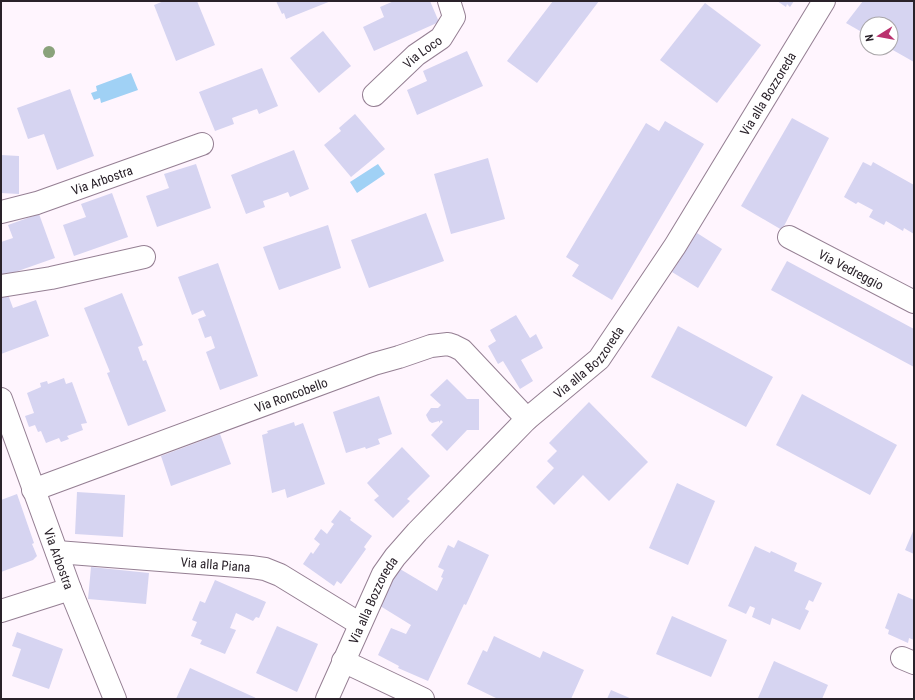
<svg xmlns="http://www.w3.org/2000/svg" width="915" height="700" font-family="'Roboto Condensed',sans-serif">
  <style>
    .water { fill: #a0d1f5 }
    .building { fill: #d6d4f1 }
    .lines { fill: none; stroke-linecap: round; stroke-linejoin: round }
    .street-casing { stroke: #957f93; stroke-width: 24 }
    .street { stroke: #fff; stroke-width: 22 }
    .tree { fill: #8aa27b }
    .labels { text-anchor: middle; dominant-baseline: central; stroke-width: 3; stroke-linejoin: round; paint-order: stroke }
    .street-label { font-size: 13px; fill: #2a222a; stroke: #fff }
  </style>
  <rect width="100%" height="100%" fill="#fff5fe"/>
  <g class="water">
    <polygon points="131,73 138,90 101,103 100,98 94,100 91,93 97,91 96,86"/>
    <polygon points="378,164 385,174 357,193 350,182"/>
  </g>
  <g class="building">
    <polygon points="164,1 197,1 215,45 176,61 154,5"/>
    <polygon points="276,1 331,1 286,19 284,13 282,14"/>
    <polygon points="394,1 430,1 439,22 374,51 363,27 384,17 380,7"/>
    <polygon points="553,1 599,1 537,83 507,61"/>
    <polygon points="777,1 794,1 790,7 787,4 786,7"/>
    <polygon points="863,1 914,1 914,62 891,49 891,24 867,24 867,35 846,23"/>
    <polygon points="705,3 761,45 717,103 660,60"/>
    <polygon points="323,31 351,66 319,93 290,58"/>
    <polygon points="467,51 483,86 417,115 407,90 427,81 423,71"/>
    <polygon points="262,68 278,106 259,114 257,109 232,118 234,124 215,131 199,92"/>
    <polygon points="70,89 94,156 57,170 44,134 28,139 17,108"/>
    <polygon points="355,114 385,149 351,177 324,145 341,131 339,128"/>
    <polygon points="792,118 829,138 782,230 741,206"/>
    <polygon points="665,121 704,144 612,300 572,276 579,265 566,257 646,123 659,131"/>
    <polygon points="294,150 309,189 290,197 288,192 275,197 263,201 265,207 246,214 231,175"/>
    <polygon points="1,155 19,156 19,194 1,193"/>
    <polygon points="488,158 505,219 451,234 434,174"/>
    <polygon points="863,162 871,166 873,162 914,185 914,234 904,228 903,231 886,221 884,225 869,217 873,210 858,202 856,204 844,197"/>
    <polygon points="196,164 211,208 157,227 146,196 169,188 164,174"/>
    <polygon points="112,193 128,237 74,256 63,225 86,217 81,204"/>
    <polygon points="426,213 444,261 369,288 351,240"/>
    <polygon points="39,214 55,258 1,277 1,242 13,238 8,225"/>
    <polygon points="328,225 341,268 279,290 263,247"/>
    <polygon points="697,233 722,249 698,288 672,272"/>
    <polygon points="787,261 914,329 914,367 771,290"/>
    <polygon points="218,263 258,376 220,390 206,352 215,348 211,336 205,338 198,319 206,316 203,310 192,315 178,277"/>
    <polygon points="7,292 13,308 36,300 49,336 1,354 1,293"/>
    <polygon points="122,293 143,345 138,347 143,361 146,360 166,411 128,426 107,373 110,372 84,308"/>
    <polygon points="516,315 530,338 536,334 543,348 521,360 533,381 520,389 503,361 498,364 488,346 496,341 490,330"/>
    <polygon points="678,326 773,377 746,427 651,377"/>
    <polygon points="64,378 66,384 72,382 87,423 81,424 83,430 67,436 69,439 61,442 59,438 46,443 41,431 38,432 35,425 29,427 25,416 34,413 27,393 41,387 40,383 47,381 48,384"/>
    <polygon points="447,379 467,399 479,399 479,430 467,430 447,451 431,435 443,422 441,420 439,423 439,421 432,423 429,421 426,415 431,408 438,408 441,405 430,395"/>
    <polygon points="802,394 897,445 870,495 776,445"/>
    <polygon points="379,396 392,434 378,439 380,444 366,449 365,447 346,453 333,412"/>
    <polygon points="589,402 648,462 609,501 583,475 554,505 536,487 554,468 547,461 557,451 549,443"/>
    <polygon points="294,422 295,426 303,423 325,484 287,498 285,489 272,493 262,435 268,433 267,431"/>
    <polygon points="220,434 231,464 171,486 161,456"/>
    <polygon points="402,447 430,476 407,499 410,501 393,518 374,500 379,496 367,483"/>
    <polygon points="677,483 715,501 688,565 649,548"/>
    <polygon points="77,492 125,495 123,537 75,534"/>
    <polygon points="17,494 34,543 32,544 37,556 33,560 1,572 1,500"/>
    <polygon points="340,510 351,518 350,520 372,536 364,547 366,549 341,584 337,581 334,586 303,564 311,552 313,554 320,544 314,539 321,529 327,534 334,524 331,522"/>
    <polygon points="914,529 914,554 905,550"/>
    <polygon points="458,540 489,555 466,605 464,604 428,681 398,668 399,666 378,655 391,628 406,634 411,625 377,604 400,569 437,591 443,578 441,577 444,570 438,567 448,545 454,548"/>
    <polygon points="755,546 770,553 771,551 797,563 794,571 822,583 813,602 809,600 805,609 809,611 800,630 772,618 770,625 752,617 755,608 750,606 746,614 728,606"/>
    <polygon points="91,567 149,573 146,604 88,599"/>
    <polygon points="215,580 266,602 259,618 256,617 253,621 236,613 230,628 236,630 225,654 200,644 202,640 191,636 197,622 192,620 200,601 205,603"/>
    <polygon points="898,593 914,600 914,640 909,638 908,643 888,634 889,630 885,628"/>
    <polygon points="672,616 727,640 711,677 656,654"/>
    <polygon points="277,626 318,644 297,692 256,673"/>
    <polygon points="17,632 63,649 49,689 12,676 21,649 12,646"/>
    <polygon points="494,636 540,658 543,651 584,670 571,699 498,699 467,684 483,650 487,652"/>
    <polygon points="774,661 828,685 822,699 758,698"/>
    <polygon points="190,668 258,699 176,699"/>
    <polygon points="611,690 632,699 607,699"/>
  </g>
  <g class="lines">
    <g class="street-casing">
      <g id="street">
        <path id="s1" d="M 374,95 L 416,55 L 441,38 L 454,17 L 449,1"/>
        <path id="s2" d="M 1,212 L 37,203 L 202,144"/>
        <path id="s3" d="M 789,237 L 914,302"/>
        <polyline points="1,286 51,278 144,257"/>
        <path id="s4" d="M 1,399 L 70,589 L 115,699"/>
        <path id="s5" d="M 33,490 L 374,364 L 399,357 L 431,346 L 448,344 L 454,346 L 462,350 L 527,419"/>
        <path id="s6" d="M 57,552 L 251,567 L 265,569 L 280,575 L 360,624"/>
        <polyline points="1,611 70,589"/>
        <polyline points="902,658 914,663"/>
        <polyline points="343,661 423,699"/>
        <path id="s7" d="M 327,699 L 383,574 L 395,557 L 417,532 L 527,419 L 599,359 L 675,246 L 824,1"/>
      </g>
    </g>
    <use href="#street" class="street"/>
  </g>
  <circle class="tree" cx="49" cy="52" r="6"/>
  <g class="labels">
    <g class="street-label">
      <text stroke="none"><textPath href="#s1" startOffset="65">Via Loco</textPath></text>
      <text stroke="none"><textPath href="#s7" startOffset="757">Via alla Bozzoreda</textPath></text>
      <text stroke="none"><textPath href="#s2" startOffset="106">Via Arbostra</textPath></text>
      <text stroke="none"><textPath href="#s3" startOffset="70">Via Vedreggio</textPath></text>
      <text stroke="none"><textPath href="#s7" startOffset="433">Via alla Bozzoreda</textPath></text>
      <text stroke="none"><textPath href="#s5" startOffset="275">Via Roncobello</textPath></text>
      <text stroke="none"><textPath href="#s4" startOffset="170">Via Arbostra</textPath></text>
      <text stroke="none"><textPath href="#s6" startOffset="159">Via alla Piana</textPath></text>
      <text stroke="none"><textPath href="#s7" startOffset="109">Via alla Bozzoreda</textPath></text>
    </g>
  </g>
  <rect width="915" height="700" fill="none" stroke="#2a222a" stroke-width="4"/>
  <g transform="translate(879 36) rotate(259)"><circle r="19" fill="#ffffff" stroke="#aaa7aa"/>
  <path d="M0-3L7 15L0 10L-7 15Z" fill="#ba316e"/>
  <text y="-6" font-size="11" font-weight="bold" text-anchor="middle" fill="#2a222a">N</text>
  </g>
</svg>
